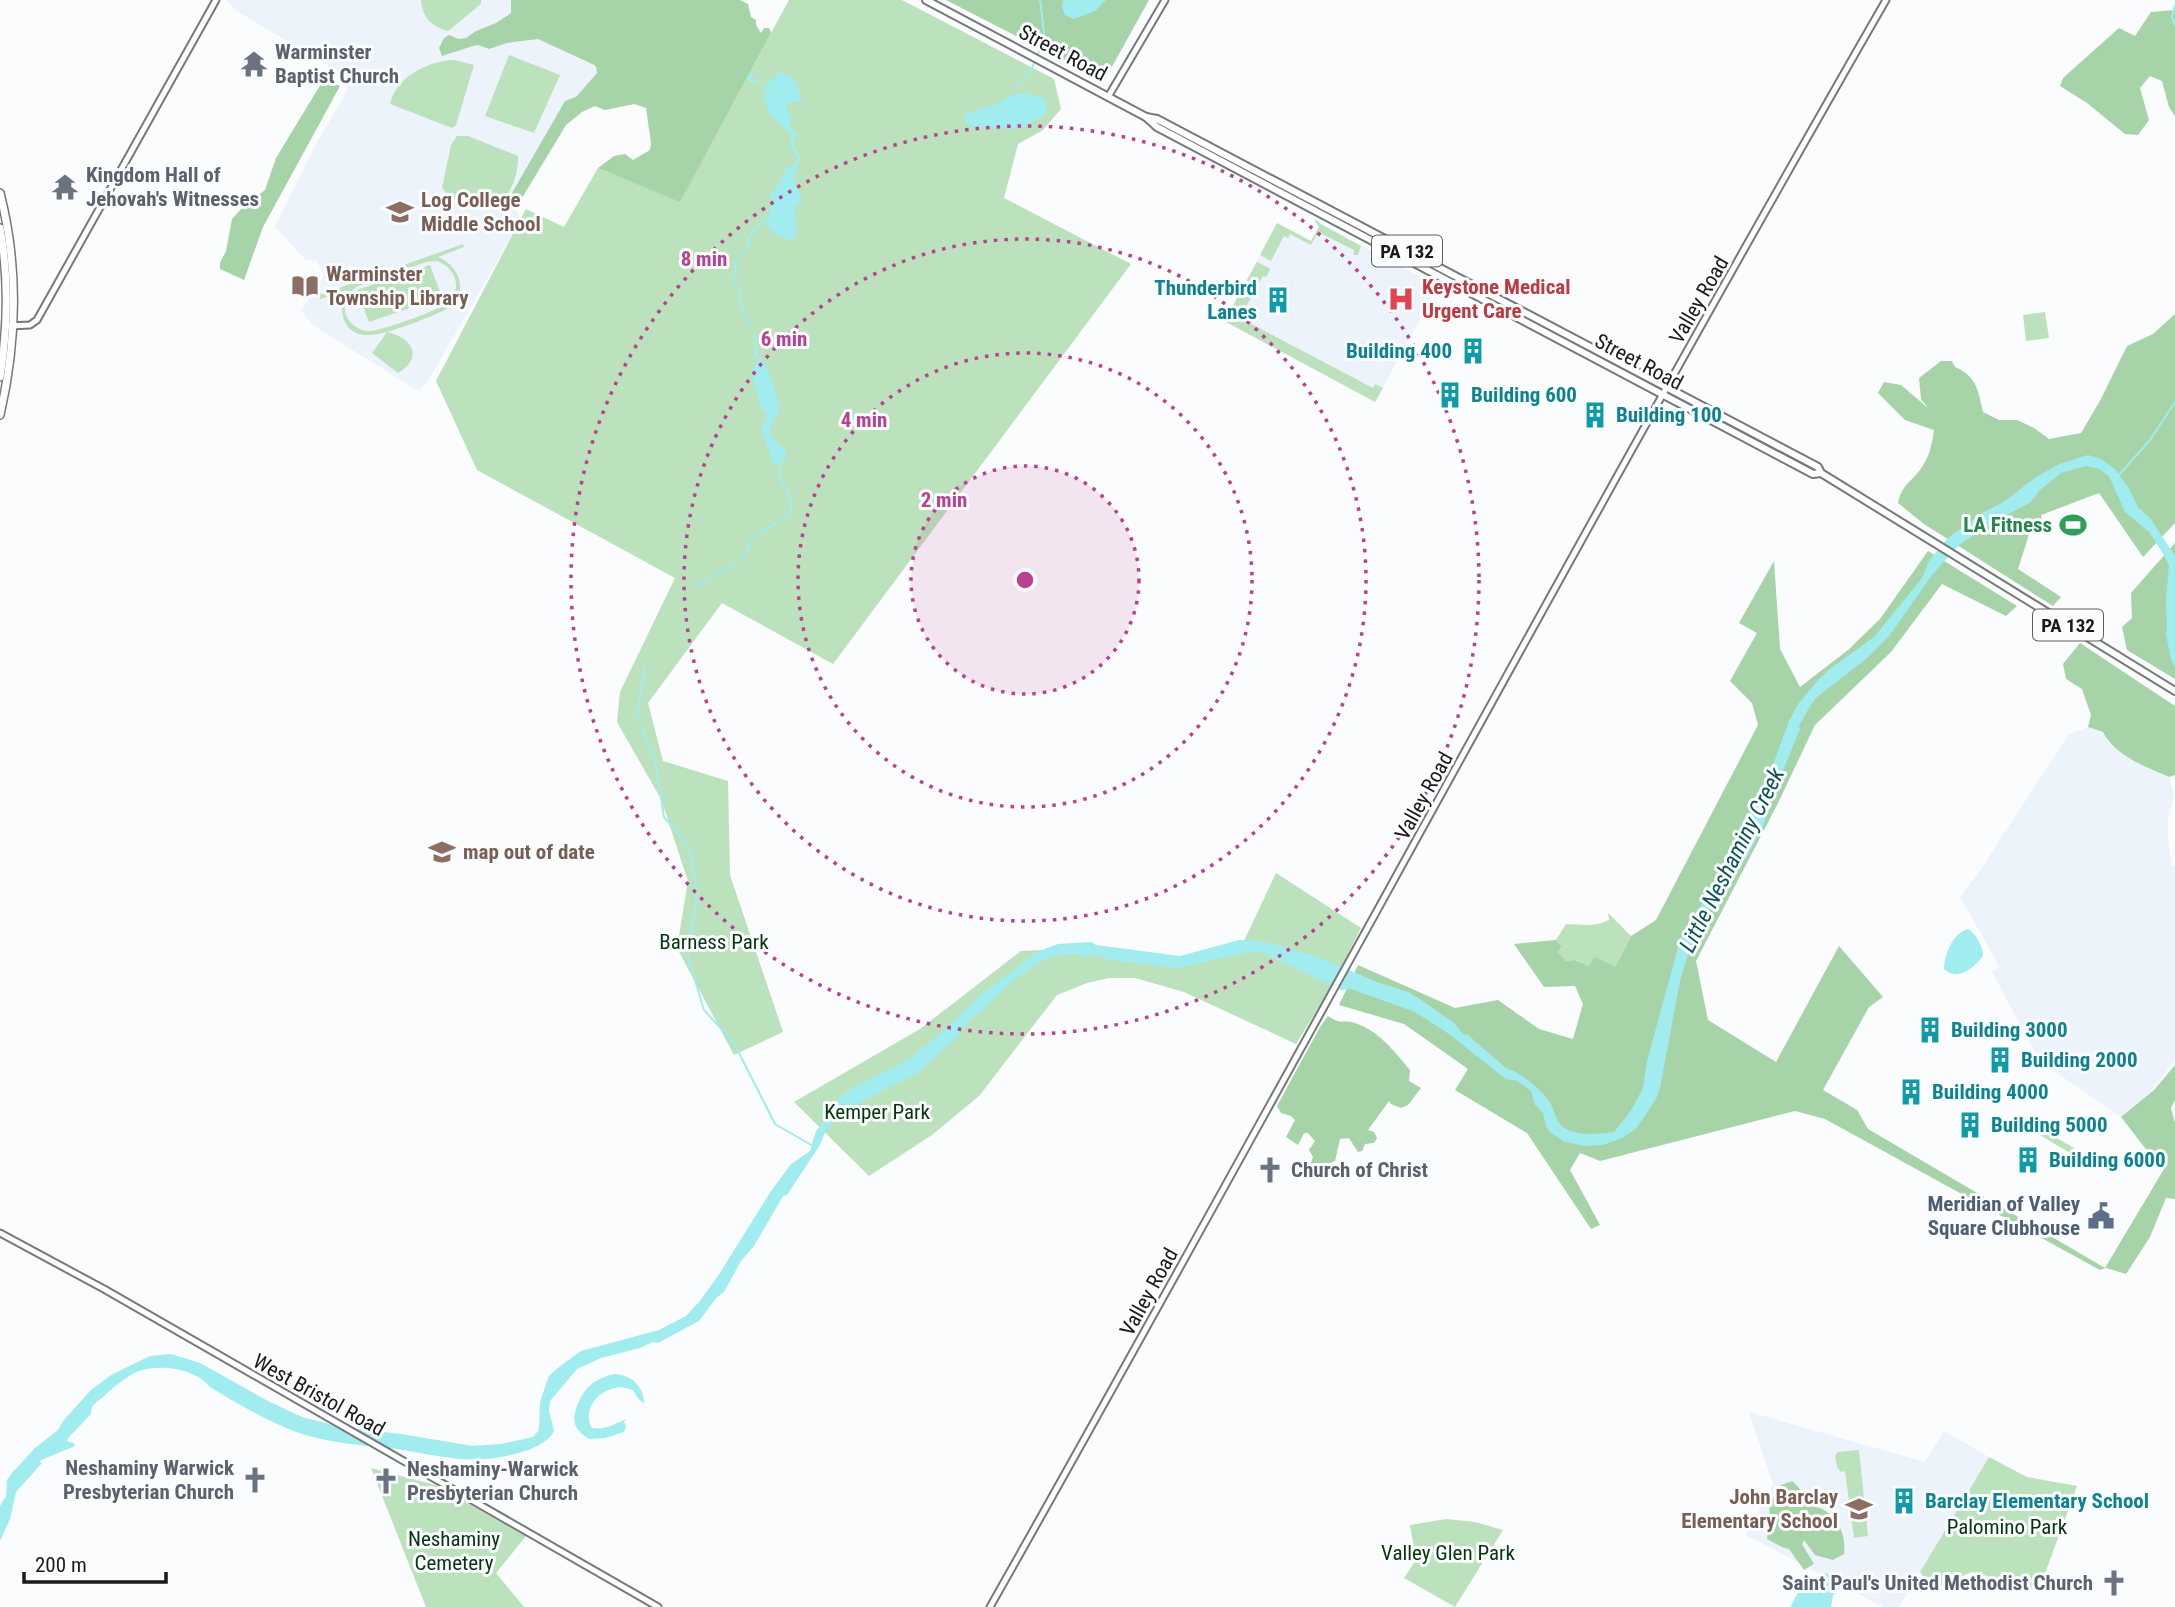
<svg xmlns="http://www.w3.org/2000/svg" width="2175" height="1607" font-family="'Roboto Condensed',sans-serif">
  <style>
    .built { fill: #edf3fb }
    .green { fill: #bbe2bc; fill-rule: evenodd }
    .forest { fill: #a7d3a9 }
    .water { fill: #a0ecef }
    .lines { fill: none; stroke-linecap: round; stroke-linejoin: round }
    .stream { stroke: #a0ecef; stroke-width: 2 }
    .tertiary-casing { stroke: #77787a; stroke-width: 9 }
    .secondary-casing { stroke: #77787a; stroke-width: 9 }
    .primary-casing { stroke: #77787a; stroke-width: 10 }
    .trunk-casing { stroke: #77787a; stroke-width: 10 }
    .tertiary { stroke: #fff; stroke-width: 5 }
    .secondary { stroke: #fff; stroke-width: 5 }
    .primary { stroke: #fff; stroke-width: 6 }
    .trunk { stroke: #fff; stroke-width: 7 }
    .ring { fill: none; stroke: #ba4092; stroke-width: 3.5; stroke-dasharray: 3.5 7 }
    .labels { text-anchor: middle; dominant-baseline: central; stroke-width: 6; stroke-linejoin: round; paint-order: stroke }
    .shield { fill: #fafcfd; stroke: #5c5e5e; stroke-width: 2 }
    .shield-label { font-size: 19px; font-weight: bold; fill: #191a1a }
    .worship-label { font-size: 21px; font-weight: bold; fill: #5b616d; stroke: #fafcfd; text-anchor: start }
    .street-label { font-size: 21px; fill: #191a1a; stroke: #fafcfd }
    .education-label { font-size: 21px; font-weight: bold; fill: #785e54; stroke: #fafcfd; text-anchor: start }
    .health-label { font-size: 21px; font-weight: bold; fill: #be3a42; stroke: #fafcfd; text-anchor: start }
    .culture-label { font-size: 21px; font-weight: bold; fill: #0d838f; stroke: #fafcfd; text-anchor: start }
    .leisure-label { font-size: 21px; font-weight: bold; fill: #27864d; stroke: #fafcfd; text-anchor: end }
    .park-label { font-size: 21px; fill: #05350e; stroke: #fafcfd }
    .service-label { font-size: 21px; font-weight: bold; fill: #4e5e75; stroke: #fafcfd; text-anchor: end }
    .water-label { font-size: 23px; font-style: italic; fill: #0f5255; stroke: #fafcfd }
    .centre { fill: #ba4092; stroke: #fafcfd; stroke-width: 3.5 }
    .ring-label { font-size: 21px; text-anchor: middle; font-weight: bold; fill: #ba4092; stroke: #fafcfd; stroke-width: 6; stroke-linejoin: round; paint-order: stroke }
  </style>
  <rect width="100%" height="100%" fill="#fafcfd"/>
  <g class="built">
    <polygon points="226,0 511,0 511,13 496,23 476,31 471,36 459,39 456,37 442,56 473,46 478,45 489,49 507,43 538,39 596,67 597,73 576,97 570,100 511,198 521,220 428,381 418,391 314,326 301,311 324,275 316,260 306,260 275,227 316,144 346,93 349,80 335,70 237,11"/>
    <polygon points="1277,223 1311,241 1321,224 1438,286 1375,402 1225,320"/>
    <polygon points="2088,727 2103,732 2109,744 2147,768 2169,777 2174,795 2168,820 2168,838 2172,867 2175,866 2175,1060 2149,1093 2121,1117 2054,1071 2036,1054 1992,972 1999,968 1995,958 1960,897 1977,875 2069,734"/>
    <polygon points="1749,1412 1925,1462 1944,1431 1989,1457 1899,1607 1883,1607 1746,1535 1773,1484"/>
  </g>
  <g class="green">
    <path d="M 421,0 L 481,0 L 481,4 L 448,31 C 432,27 422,17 421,0 Z"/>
    <polygon points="789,0 902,0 1054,79 1061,109 1043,130 1018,144 1004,198 1131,264 833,664 722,603 648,703 663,761 728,781 730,875 783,1032 734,1055 677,948 688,881 661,799 617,722 620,692 675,578 477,470 436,381 526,209 564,227 598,168 680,201"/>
    <polygon points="509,55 560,75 534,133 485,116"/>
    <path d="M 454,60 L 474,65 L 456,125 L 452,128 L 390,104 C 396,76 429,61 454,60 Z"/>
    <path d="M 457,136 L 468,136 L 518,156 C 519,175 508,207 486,207 C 479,207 471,204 465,201 C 454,198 449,196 442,188 L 451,145 Z"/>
    <polygon points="1315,219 1321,224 1361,246 1358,255 1354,255 1354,250 1318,232 1311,245 1290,234 1288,238 1284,236 1271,261 1260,255 1277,223 1311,241 1319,227 1315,221"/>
    <path d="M 463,244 L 464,247 L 438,257 C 459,265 470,292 448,308 C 438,315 384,335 371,335 C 343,337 337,311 346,290 L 320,299 L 319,295 ZM 437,261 C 455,267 464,289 447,303 C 439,310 377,333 367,331 C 358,330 350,324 346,315 C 342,304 348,294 356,287 L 426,262 Z"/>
    <polygon points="1257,262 1269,268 1270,270 1266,277 1263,276 1242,314 1246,316 1244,320 1373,388 1375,384 1383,388 1375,402 1226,322 1225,320"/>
    <polygon points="430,265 442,297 369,322 357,290"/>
    <polygon points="2045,312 2049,338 2026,341 2023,315"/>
    <path d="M 387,332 C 411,337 425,357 398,373 L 372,353 Z"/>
    <polygon points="1276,873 1361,928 1330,989 1296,1044 1184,992 1135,978 1109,978 1087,983 1057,995 979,1096 932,1135 869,1176 794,1102 920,1029 1021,951 1085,948 1185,958 1243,943"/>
    <path d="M 1608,913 L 1631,936 L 1615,967 L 1589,966 L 1576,960 L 1566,961 L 1558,952 L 1562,946 L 1556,940 L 1566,924 C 1583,924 1592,928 1609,920 Z"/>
    <polygon points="2024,1119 2074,1148 2075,1152 2070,1153 2023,1125 2021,1121"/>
    <polygon points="1859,1450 1868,1536 1854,1538 1845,1471 1841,1472 1837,1467 1835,1456 1838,1452"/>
    <polygon points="1989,1457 2027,1477 2077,1486 2039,1590 1972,1572 1932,1589 1920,1572"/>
    <polygon points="371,1468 435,1485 526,1536 496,1573 524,1607 426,1607"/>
    <polygon points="1446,1519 1475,1522 1503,1530 1455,1607 1404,1578 1416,1560 1410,1525"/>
  </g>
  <g class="forest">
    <polygon points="511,0 740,0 748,4 751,17 756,20 756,25 761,33 764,28 769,28 771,33 680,202 598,168 614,156 625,154 633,160 650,150 651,143 646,108 634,104 605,110 595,106 582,112 566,125 519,203 514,204 510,198 512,193 565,101 576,97 597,73 596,67 594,65 538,39 507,43 489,49 478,45 473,46 442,56 439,48 444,38 449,35 459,39 466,38 476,31 496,23 511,13"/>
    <polygon points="946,0 1149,0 1104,81"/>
    <polygon points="2175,10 2175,116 2169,107 2162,81 2150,76 2140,88 2149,120 2138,135 2125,134 2087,103 2060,86 2063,78 2119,28 2135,36 2151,12"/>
    <polygon points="324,79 340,86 263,227 244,280 220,269 220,263 226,251 232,219 243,207 265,190 276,158"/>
    <path d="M 2175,314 L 2175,523 L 2143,557 L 2099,493 L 2041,515 L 2042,521 L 2032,525 L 2018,569 L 2061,597 L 2053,606 L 1924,524 L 1898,503 C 1902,484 1912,482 1922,467 C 1930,455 1932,444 1934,430 L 1905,420 L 1878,393 L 1884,382 L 1901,385 L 1928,408 L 1921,399 L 1919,378 L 1941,361 L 1952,361 L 1955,367 C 1977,376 1978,391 1983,412 L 1999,420 L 2017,420 L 2034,428 L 2049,439 L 2081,433 L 2101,399 L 2127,346 L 2153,334 Z"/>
    <polygon points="2175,543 2175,679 2127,650 2122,627 2132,618 2131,593"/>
    <polygon points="1928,551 2017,606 2006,616 1942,584 1891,652 1815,725 1777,805 1696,961 1708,1020 1776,1062 1839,946 1883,997 1869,1007 1823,1090 1857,1110 1868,1129 2105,1268 2164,1169 2159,1166 2121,1117 2154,1090 2175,1065 2175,1100 2171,1108 2175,1123 2175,1199 2166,1198 2150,1237 2126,1274 2106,1268 2100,1270 1825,1119 1795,1111 1600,1161 1580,1153 1570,1170 1600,1225 1591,1229 1527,1133 1455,1090 1468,1069 1404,1024 1339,1005 1358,965 1455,1008 1498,1000 1539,1029 1573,1039 1583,1004 1575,986 1544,987 1514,944 1556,940 1562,946 1558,952 1566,961 1575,960 1589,966 1595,957 1615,967 1631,936 1656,920 1758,725 1752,703 1730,681 1757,633 1739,623 1774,561 1780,649 1800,687 1848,650 1880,619"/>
    <path d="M 2080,643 L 2175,706 L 2175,775 L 2169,777 C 2146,767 2115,756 2103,732 L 2088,727 L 2091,715 L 2082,689 L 2066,679 L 2063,664 Z"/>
    <path d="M 1328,1016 C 1343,1026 1342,1019 1355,1023 C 1379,1031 1394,1051 1410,1070 L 1409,1081 L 1421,1088 L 1408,1105 L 1401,1108 L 1391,1104 L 1389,1101 L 1368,1130 L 1374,1132 L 1377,1138 L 1374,1143 L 1365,1144 L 1362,1151 L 1358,1152 L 1349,1138 L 1340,1139 L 1335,1161 L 1321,1167 L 1310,1165 L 1313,1157 L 1309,1150 L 1315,1141 L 1308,1133 L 1304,1133 L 1298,1145 L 1286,1137 L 1295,1120 L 1291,1116 L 1281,1113 L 1277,1106 L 1320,1027 Z"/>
    <path d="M 1792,1481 C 1801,1488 1808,1502 1814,1506 C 1817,1508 1821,1508 1824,1510 C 1840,1521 1846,1536 1844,1554 L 1833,1560 L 1815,1555 L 1804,1540 L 1802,1544 L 1814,1564 L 1804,1570 L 1789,1549 L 1782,1547 L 1767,1539 L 1770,1516 L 1769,1505 L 1781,1485 Z"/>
  </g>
  <g class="water">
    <polygon points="1063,0 1106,0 1095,11 1073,19 1065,15 1062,8"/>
    <path d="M 779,72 C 794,74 798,87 802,100 L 800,102 L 789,102 L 786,108 L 792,120 L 790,128 L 797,134 L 793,145 C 809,166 791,163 795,183 C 797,189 801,193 802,200 L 795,207 L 796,235 L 793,240 C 784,240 770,231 766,224 L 771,205 L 771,192 L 778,186 L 783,174 L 789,166 L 797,162 L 797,157 L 789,145 L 792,136 C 778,120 759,113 766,86 L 746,80 L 750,73 L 757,82 L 767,85 Z"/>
    <path d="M 1013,94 L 1028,94 L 1044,98 L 1048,111 C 1035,121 1023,130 1007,129 C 1001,129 995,127 990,127 C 976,126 968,131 963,115 L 999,103 Z"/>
    <path d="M 753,333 L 756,335 L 758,356 L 767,366 L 780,407 C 779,415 772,422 770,431 L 775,441 L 785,449 L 787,457 L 779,465 L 773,464 L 761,428 L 768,416 L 761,408 L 752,376 L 752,371 L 758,361 L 754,352 L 755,347 Z"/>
    <path d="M 2088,455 L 2101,459 L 2115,469 L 2128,487 L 2138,507 L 2150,518 L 2175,556 L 2175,667 L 2171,660 L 2166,634 L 2167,629 L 2166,600 L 2169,566 L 2164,555 L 2149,532 L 2125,512 L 2109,476 L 2099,469 L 2086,466 L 2061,473 L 2039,491 L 2031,502 L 1999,519 L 1959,545 L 1932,575 L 1890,635 L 1866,659 L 1817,697 L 1810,706 L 1799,726 L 1800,729 L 1772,797 L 1764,824 L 1746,858 L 1716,897 L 1694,934 L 1680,981 L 1660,1088 L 1656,1099 L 1636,1129 L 1622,1138 L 1603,1145 L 1584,1146 L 1563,1141 L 1550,1132 L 1546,1126 L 1543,1113 L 1535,1105 L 1531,1091 L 1517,1081 L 1506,1079 L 1449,1034 L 1415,1012 L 1351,989 L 1342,990 L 1328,984 L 1264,953 L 1249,952 L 1179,968 L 1110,960 L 1097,955 L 1084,957 L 1079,954 L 1060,955 L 1047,959 L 1036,964 L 1007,985 L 990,1003 L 966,1024 L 956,1038 L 919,1072 L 857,1104 L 838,1118 L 826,1130 L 820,1145 L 787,1195 L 783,1196 L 754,1246 L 741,1261 L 724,1292 L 716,1298 L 699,1321 L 658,1343 L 653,1342 L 640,1348 L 601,1358 L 577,1369 L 550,1401 L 549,1411 L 554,1431 C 543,1454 484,1462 460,1459 C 439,1457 417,1452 396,1449 C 362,1445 328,1443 296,1432 C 265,1420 238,1404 210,1387 C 194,1368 162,1364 139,1371 C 128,1375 111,1389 103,1397 C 96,1403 91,1404 91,1414 L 69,1437 L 67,1441 L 74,1443 L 75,1446 L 39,1461 L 42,1463 L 16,1492 L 10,1519 L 0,1541 L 0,1506 L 6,1496 L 7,1480 L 12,1473 L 35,1448 L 58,1430 L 63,1421 L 91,1390 L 111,1375 L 150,1356 L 171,1354 L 200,1363 L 268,1401 L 302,1417 L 341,1427 L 401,1434 L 473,1446 L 501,1444 L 533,1437 L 539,1430 L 540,1403 L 543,1393 L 549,1376 L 559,1367 L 581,1351 L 659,1330 L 686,1316 L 699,1302 L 718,1276 L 771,1191 L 791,1164 L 810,1151 L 816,1131 L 822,1123 L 821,1113 L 853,1087 L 898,1065 L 912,1056 L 946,1029 L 979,996 L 1037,952 L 1058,944 L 1091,942 L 1096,945 L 1180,956 L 1239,940 L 1252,940 L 1265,942 L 1316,956 L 1377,982 L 1408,992 L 1420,999 L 1454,1023 L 1463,1034 L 1468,1035 L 1506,1068 C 1522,1074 1539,1087 1549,1101 C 1554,1108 1555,1119 1561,1125 C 1572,1137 1599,1134 1614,1132 L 1630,1112 L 1643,1088 L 1647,1061 L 1682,933 L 1736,854 L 1765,787 L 1789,721 L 1799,703 L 1819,679 L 1830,669 L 1874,637 L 1922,578 L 1929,561 L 1948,538 L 1984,512 L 2005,501 L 2036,477 L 2060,464 Z"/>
    <path d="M 1968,929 C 1976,934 1983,947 1983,956 C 1974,968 1957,982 1944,969 C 1944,954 1953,933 1968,929 Z"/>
    <path d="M 614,1374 C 632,1375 644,1386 644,1404 L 637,1397 L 633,1390 C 628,1389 621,1386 615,1388 C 597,1391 582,1411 592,1428 C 606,1430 615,1424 626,1419 L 624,1422 L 626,1426 L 624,1432 L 605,1438 L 589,1439 C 575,1430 571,1422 577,1406 C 584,1388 594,1379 614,1374 Z"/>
    <path d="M 1826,1573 L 1835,1576 L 1841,1587 L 1833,1595 L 1831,1607 L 1791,1607 C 1798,1588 1807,1580 1826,1573 Z"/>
  </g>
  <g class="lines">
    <g class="stream">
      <polyline points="2175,5 2172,17 2175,25"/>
      <polyline points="1037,56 1045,40 1040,0"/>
      <polyline points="1014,88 1030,72 1035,61"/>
      <polyline points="752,326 742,311 740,290 733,281 732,277 736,271 734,263 749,246 748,238 767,216"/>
      <polyline points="2118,476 2150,440 2175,402"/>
      <polyline points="695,587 744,557 753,538 786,517 791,510 791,501 780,476 779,465"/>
      <polyline points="645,668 637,715 655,760 664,817 689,846 697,892 688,957 704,1010 734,1043 775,1124 813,1146"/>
    </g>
    <g class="tertiary-casing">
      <g id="tertiary">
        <polyline points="1108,97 1165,0"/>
        <polyline points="10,326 30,325 37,320 216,0"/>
        <path d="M 990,1607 C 1292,1073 1580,532 1886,0"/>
      </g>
    </g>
    <g class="secondary-casing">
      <polyline id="secondary" points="0,1233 104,1289 658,1607"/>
    </g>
    <g class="primary-casing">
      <g id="primary">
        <polyline points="926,0 1146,117 1157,127 1813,474 1821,473"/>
        <polyline points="1146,117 1157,119 1818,467 1821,473 2175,691"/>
      </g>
    </g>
    <g class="trunk-casing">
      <g id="trunk">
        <path d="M 0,193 C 19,267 17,341 0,415"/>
        <path d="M 0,228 C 9,278 8,327 0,377"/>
      </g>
    </g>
    <use href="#tertiary" class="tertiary"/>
    <use href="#secondary" class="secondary"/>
    <use href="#primary" class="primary"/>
    <use href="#trunk" class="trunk"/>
  </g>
  <circle cx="1025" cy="580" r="114" fill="#ba4092" fill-opacity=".12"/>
  <g class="ring">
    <circle cx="1025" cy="580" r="114"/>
    <circle cx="1025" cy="580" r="227"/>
    <circle cx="1025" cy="580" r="341"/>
    <circle cx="1025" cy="580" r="454"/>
  </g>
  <defs>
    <g id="temple-bare" transform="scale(2.1)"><path d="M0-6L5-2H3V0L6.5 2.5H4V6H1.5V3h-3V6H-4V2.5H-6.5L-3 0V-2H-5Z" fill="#6b7280" stroke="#fafcfd" stroke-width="2.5" paint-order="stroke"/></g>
    <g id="school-bare" transform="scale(2.1)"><path d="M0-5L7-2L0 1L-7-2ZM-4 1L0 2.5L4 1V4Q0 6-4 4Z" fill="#8d6e63" stroke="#fafcfd" stroke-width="2.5" paint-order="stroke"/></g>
    <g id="library-bare" transform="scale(2.1)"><path d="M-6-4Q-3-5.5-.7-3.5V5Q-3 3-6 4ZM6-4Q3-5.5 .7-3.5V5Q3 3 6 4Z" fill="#8d6e63" stroke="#fafcfd" stroke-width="2.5" paint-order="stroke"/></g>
    <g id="hospital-bare" transform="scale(2.1)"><path d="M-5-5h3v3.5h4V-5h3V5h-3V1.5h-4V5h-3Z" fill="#e0444e" stroke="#fafcfd" stroke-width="2.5" paint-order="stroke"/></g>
    <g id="building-bare" transform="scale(2.1)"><path d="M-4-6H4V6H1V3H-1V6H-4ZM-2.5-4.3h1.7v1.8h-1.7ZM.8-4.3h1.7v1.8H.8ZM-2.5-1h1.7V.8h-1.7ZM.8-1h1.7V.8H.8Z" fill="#0f9aa8" stroke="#fafcfd" stroke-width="2.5" paint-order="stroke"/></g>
    <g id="stadium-bare" transform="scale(2.1)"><path d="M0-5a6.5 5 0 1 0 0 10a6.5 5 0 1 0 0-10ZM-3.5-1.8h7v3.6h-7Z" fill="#2e9e5b" stroke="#fafcfd" stroke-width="2.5" paint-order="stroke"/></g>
    <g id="church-bare" transform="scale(2.1)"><path d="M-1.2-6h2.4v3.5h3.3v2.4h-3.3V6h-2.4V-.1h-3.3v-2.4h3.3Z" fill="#6b7280" stroke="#fafcfd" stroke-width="2.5" paint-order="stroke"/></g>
    <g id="civic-bare" transform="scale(2.1)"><path d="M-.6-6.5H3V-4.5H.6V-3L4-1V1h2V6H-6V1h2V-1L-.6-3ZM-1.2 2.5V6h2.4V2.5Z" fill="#5c6f8a" stroke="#fafcfd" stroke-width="2.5" paint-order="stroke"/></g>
  </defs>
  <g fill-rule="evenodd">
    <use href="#temple-bare" x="254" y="64"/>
    <use href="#temple-bare" x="65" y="187"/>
    <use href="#school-bare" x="400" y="212"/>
    <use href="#library-bare" x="305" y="286"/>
    <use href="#hospital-bare" x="1401" y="299"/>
    <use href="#building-bare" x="1278" y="300"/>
    <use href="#building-bare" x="1473" y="351"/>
    <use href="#building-bare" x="1450" y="395"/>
    <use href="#building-bare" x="1595" y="415"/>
    <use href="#stadium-bare" x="2073" y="525"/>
    <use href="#school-bare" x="442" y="852"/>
    <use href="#building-bare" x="1930" y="1030"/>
    <use href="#building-bare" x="2000" y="1060"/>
    <use href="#building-bare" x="1911" y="1092"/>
    <use href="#building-bare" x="1970" y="1125"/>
    <use href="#building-bare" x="2028" y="1160"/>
    <use href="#church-bare" x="1270" y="1170"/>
    <use href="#civic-bare" x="2101" y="1216"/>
    <use href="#church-bare" x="255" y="1480"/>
    <use href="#church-bare" x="386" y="1481"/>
    <use href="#building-bare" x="1904" y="1501"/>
    <use href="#school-bare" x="1859" y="1509"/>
    <use href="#church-bare" x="2114" y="1583"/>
  </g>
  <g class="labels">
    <g class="shield">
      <rect x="1372" y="235.5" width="70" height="31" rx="5"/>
      <rect x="2033" y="609.5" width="70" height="31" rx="5"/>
    </g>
    <g class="shield-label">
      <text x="1407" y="251">PA 132</text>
      <text x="2068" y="625">PA 132</text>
    </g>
    <g class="worship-label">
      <text x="275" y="52">Warminster<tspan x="275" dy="24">Baptist Church</tspan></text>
      <text x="86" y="175">Kingdom Hall of<tspan x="86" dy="24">Jehovah's Witnesses</tspan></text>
      <text x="1291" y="1170">Church of Christ</text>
      <text x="234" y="1468" text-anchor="end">Neshaminy Warwick<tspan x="234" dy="24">Presbyterian Church</tspan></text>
      <text x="407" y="1469">Neshaminy-Warwick<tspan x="407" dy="24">Presbyterian Church</tspan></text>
      <text x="2093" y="1583" text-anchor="end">Saint Paul's United Methodist Church</text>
    </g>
    <g class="street-label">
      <text transform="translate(1063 53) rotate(28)">Street Road</text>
      <text transform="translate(1699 300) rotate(-60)">Valley Road</text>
      <text transform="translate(1639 362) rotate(28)">Street Road</text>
      <text transform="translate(1424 796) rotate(-61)">Valley Road</text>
      <text transform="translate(1149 1292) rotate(-61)">Valley Road</text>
      <text transform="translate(319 1395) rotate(29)">West Bristol Road</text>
    </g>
    <g class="education-label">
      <text x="421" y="200">Log College<tspan x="421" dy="24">Middle School</tspan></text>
      <text x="326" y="274">Warminster<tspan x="326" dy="24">Township Library</tspan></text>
      <text x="463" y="852">map out of date</text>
      <text x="1838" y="1497" text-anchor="end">John Barclay<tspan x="1838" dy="24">Elementary School</tspan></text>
    </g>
    <g class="health-label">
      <text x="1422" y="287">Keystone Medical<tspan x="1422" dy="24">Urgent Care</tspan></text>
    </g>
    <g class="culture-label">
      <text x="1257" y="288" text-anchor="end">Thunderbird<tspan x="1257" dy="24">Lanes</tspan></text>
      <text x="1452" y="351" text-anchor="end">Building 400</text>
      <text x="1471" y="395">Building 600</text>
      <text x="1616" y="415">Building 100</text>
      <text x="1951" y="1030">Building 3000</text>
      <text x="2021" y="1060">Building 2000</text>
      <text x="1932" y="1092">Building 4000</text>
      <text x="1991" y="1125">Building 5000</text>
      <text x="2049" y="1160">Building 6000</text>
      <text x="1925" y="1501">Barclay Elementary School</text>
    </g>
    <g class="leisure-label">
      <text x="2052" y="525">LA Fitness</text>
    </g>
    <g class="park-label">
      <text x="714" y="942">Barness Park</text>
      <text x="877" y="1112">Kemper Park</text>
      <text x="2007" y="1527">Palomino Park</text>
      <text x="454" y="1539">Neshaminy<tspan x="454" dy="24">Cemetery</tspan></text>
      <text x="1448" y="1553">Valley Glen Park</text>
    </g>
    <g class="service-label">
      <text x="2080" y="1204">Meridian of Valley<tspan x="2080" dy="24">Square Clubhouse</tspan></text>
    </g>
    <g class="water-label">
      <text transform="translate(1732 860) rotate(-63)">Little Neshaminy Creek</text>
    </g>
  </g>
  <circle cx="1025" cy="580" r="10" class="centre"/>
  <g class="ring-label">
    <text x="704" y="266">8 min</text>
    <text x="784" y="346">6 min</text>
    <text x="864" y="427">4 min</text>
    <text x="944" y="507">2 min</text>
  </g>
  <path d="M24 1572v10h142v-10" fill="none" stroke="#191a1a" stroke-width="3.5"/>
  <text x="35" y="1572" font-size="21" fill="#191a1a" stroke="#fafcfd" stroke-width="5" paint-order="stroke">200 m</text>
</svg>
